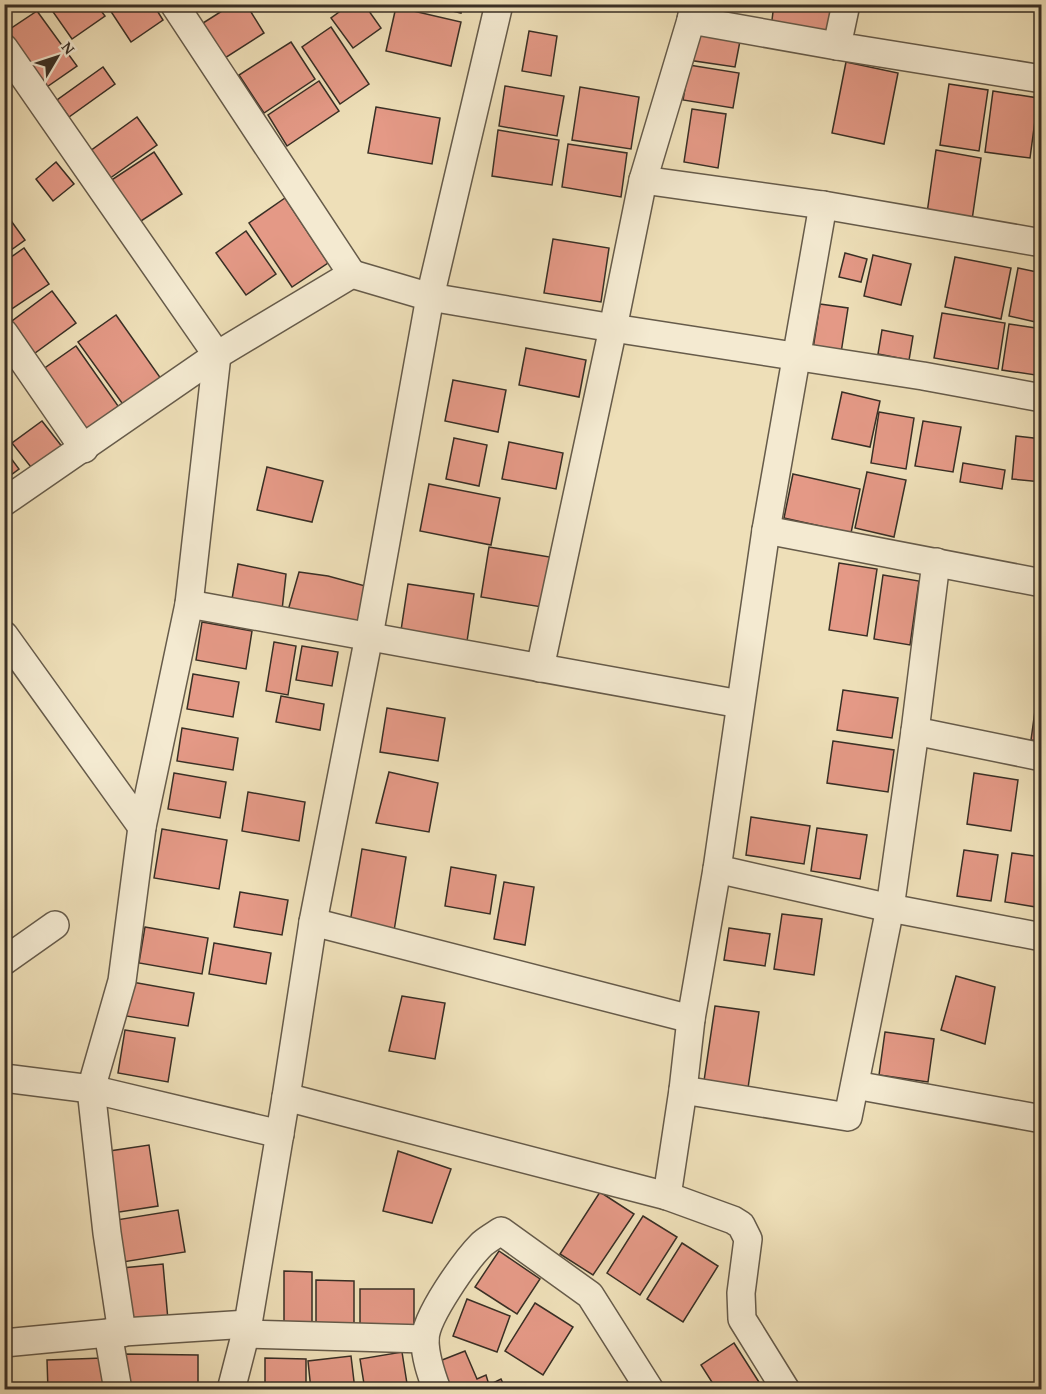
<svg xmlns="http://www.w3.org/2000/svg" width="1046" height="1394" font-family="'Gentium Book Plus',serif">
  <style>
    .building { fill: #e49986; stroke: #392f25; stroke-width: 1.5 }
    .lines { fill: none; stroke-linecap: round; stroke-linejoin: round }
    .minor-casing { stroke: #665b4a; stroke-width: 30 }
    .minor { stroke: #f4ead1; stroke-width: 27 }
  </style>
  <rect width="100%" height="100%" fill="#eedfb8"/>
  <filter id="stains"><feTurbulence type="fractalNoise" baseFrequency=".00333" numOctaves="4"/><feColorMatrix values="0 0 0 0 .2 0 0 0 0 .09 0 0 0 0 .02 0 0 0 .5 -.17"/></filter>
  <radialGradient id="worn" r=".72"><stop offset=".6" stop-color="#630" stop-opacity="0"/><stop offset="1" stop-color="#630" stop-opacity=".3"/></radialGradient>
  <g class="building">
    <polygon points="58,4 96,4 105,16 72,39 51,9"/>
    <polygon points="106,4 153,4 163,20 131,42"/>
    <polygon points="233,4 246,4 264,33 225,58 203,23"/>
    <polygon points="350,4 364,4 381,28 353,48 331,18"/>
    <polygon points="423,4 463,4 461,13"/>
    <polygon points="774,4 838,4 834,38 771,28"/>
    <polygon points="396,7 461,22 451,66 386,51"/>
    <polygon points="37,11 77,66 41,91 4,40 4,33"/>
    <polygon points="331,27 369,84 340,104 302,47"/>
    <polygon points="529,31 557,36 551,76 522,71"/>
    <polygon points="692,33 740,41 735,67 688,60"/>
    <polygon points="291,42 315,79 264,113 239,75"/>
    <polygon points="846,62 898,73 884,144 832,133"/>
    <polygon points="689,65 739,73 733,108 683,100"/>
    <polygon points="103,67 115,84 69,117 57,100"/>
    <polygon points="319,81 339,111 287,146 268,115"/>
    <polygon points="949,84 988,90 979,151 940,145"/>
    <polygon points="505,86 564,96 557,136 499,126"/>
    <polygon points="580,87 639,97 631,149 572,140"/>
    <polygon points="993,91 1038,98 1030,158 985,152"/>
    <polygon points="376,107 440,118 432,164 368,153"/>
    <polygon points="692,109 726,114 718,168 684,162"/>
    <polygon points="137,117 157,145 106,181 86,154"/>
    <polygon points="1042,121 1042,156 1036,155"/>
    <polygon points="498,130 559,140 552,185 492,176"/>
    <polygon points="568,144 627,153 621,197 562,187"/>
    <polygon points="936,150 981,158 972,220 927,213"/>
    <polygon points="154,152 182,194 135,225 107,183"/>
    <polygon points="56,162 74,184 53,201 36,179"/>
    <polygon points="285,198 328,263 292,287 249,223"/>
    <polygon points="4,211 25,240 4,255"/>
    <polygon points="246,231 276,274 246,295 216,253"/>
    <polygon points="553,239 609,248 601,302 544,293"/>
    <polygon points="24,248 49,284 4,314 4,262"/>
    <polygon points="845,253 867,259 861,282 839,277"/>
    <polygon points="873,255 911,264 901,305 864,296"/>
    <polygon points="955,257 1011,268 1001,319 945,307"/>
    <polygon points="1018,268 1042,273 1040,323 1009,316"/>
    <polygon points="52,291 76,323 31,356 8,324"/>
    <polygon points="820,304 848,308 841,353 813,349"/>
    <polygon points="942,313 1005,323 998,369 934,358"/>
    <polygon points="116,315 164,383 127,410 78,342"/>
    <polygon points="1009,324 1042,329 1042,376 1002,370"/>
    <polygon points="882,330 913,336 909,360 878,354"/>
    <polygon points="76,346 123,413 86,439 39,372"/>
    <polygon points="526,348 586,360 579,397 519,385"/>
    <polygon points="453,380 506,390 498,432 445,421"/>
    <polygon points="842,392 880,401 870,447 832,439"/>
    <polygon points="879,412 914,418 906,469 871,463"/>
    <polygon points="42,421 67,453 38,476 12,443"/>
    <polygon points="923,421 961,427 953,472 915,466"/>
    <polygon points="1016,436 1042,439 1042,482 1012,479"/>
    <polygon points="454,438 487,445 479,486 446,479"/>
    <polygon points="509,442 563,453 556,489 502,479"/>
    <polygon points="4,449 19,469 4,480"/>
    <polygon points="963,463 1005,470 1002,489 960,482"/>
    <polygon points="267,467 323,481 312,522 257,510"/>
    <polygon points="867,472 906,480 894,537 855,528"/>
    <polygon points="793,474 860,489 851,533 784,518"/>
    <polygon points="429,484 500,498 491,545 420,531"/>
    <polygon points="489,547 556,558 548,608 481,597"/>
    <polygon points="839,563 877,569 867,636 829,630"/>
    <polygon points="238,564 286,574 282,610 232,599"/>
    <polygon points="299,572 328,576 369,587 360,629 287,614"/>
    <polygon points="883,575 919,581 910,645 874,639"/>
    <polygon points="408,584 474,594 466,648 400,637"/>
    <polygon points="202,622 252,631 246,669 196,660"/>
    <polygon points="274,642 296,646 288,695 266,691"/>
    <polygon points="302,646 338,652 332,686 296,680"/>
    <polygon points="193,674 239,682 233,717 187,709"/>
    <polygon points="1040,674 1042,674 1042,741 1031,740"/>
    <polygon points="843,690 898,698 892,738 837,730"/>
    <polygon points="281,696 324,704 320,730 276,722"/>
    <polygon points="387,708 445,718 438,761 380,752"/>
    <polygon points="182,728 238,738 233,770 177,761"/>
    <polygon points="833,741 894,750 888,792 827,783"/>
    <polygon points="389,772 438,783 429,832 376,823"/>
    <polygon points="174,773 226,782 220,818 168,809"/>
    <polygon points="974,773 1018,780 1011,831 967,824"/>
    <polygon points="248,792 305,802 299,841 242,831"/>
    <polygon points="751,817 810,826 804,864 746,855"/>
    <polygon points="817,828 867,835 860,879 811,871"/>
    <polygon points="162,829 227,840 219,889 154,878"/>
    <polygon points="362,849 406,857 394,931 350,923"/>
    <polygon points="964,850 998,855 991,901 957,896"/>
    <polygon points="1012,853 1042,857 1042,908 1005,902"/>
    <polygon points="451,867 496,875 490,914 445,906"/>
    <polygon points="504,882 534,887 525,945 494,939"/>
    <polygon points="240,892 288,900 282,935 234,927"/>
    <polygon points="782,914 822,919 814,975 774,969"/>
    <polygon points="145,927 208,938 202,974 139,963"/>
    <polygon points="729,928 770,934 765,966 724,960"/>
    <polygon points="214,943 271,953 266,984 209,974"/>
    <polygon points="956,976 995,987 985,1044 941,1030"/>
    <polygon points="132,982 194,993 188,1026 126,1016"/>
    <polygon points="402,996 445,1003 435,1059 389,1051"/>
    <polygon points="715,1006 759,1012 748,1088 704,1081"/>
    <polygon points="125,1030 175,1038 168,1082 118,1073"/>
    <polygon points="885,1032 934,1039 928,1082 879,1075"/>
    <polygon points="149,1145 158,1206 113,1213 103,1152"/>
    <polygon points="398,1151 451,1169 432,1223 383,1211"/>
    <polygon points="600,1192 634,1214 593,1275 560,1254"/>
    <polygon points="178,1210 185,1252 123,1262 116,1220"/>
    <polygon points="643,1216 677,1237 640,1295 607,1273"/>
    <polygon points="682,1243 718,1266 683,1322 647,1299"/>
    <polygon points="499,1251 540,1279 517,1314 475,1287"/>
    <polygon points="163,1264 168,1320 127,1323 122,1268"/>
    <polygon points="284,1271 312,1272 312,1332 284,1331"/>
    <polygon points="316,1280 354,1281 354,1326 316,1326"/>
    <polygon points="360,1289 414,1289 414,1327 360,1326"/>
    <polygon points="467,1299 510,1316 497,1352 453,1336"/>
    <polygon points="535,1303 573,1327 543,1375 505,1351"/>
    <polygon points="734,1343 764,1390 717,1390 701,1365"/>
    <polygon points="465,1351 477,1379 486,1375 489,1385 501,1379 506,1390 443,1390 432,1364"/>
    <polygon points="402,1352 408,1390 365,1390 360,1359"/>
    <polygon points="124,1354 198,1355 198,1384 124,1383"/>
    <polygon points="351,1356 355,1390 311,1390 308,1361"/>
    <polygon points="103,1358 104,1390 48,1390 47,1360"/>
    <polygon points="265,1358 306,1359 306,1390 265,1390"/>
    <polygon points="556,1383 559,1390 540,1390"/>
  </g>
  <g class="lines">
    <g class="minor-casing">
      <g id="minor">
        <polyline points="174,4 352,274"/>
        <polyline points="846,4 837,46 1042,79"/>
        <polyline points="691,20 837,46"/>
        <polyline points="4,48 217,355 189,604 142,827 122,981 91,1089 107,1233 122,1333"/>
        <polyline points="643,180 823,205 1042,243"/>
        <polyline points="4,333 84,449"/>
        <polyline points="4,502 217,355 352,274 430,297 613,328 923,376 1042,398"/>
        <polyline points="766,530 1042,583"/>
        <polyline points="189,604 740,704"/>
        <polyline points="4,635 142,827"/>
        <polyline points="540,668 613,328 643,180 691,20 694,4"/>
        <polyline points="915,731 1042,757"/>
        <polyline points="717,869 890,908 1042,937"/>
        <polyline points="313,922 691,1019"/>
        <polyline points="4,961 55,925"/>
        <polyline points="4,1078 91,1089 280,1134"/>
        <polyline points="855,1085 1042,1119"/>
        <polyline points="683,1090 848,1117 890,908 915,731 936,562"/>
        <polyline points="286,1097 667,1196 733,1220 741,1225 748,1239 741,1293 742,1319 786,1390"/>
        <polyline points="667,1196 683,1090 691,1019 717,869 766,530 823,205"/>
        <polyline points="108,1333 118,1390"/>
        <polyline points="246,1334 425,1339"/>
        <polyline points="4,1343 108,1333 248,1324"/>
        <polyline points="231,1390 248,1324 286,1097 313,922 369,636 430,297 499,4"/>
        <path d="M 437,1390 C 431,1374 425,1357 425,1340 C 425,1317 466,1260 482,1244 C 488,1239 495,1235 501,1231 L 590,1295 L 650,1390"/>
      </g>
    </g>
    <use href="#minor" class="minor"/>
  </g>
  <rect width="1046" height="1394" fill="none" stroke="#eedfb8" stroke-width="24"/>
  <rect x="6" y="6" width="1034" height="1382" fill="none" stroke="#392f25" stroke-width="3"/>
  <rect x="12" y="12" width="1022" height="1370" fill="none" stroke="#392f25" stroke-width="1.5"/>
  <g transform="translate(57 57) rotate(51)" stroke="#f4ead1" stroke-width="4.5" paint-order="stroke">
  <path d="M0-4.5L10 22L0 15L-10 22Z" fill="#392f25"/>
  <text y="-9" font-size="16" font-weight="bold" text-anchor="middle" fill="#392f25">N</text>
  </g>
  <rect width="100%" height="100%" filter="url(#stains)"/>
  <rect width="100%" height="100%" fill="url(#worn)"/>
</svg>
